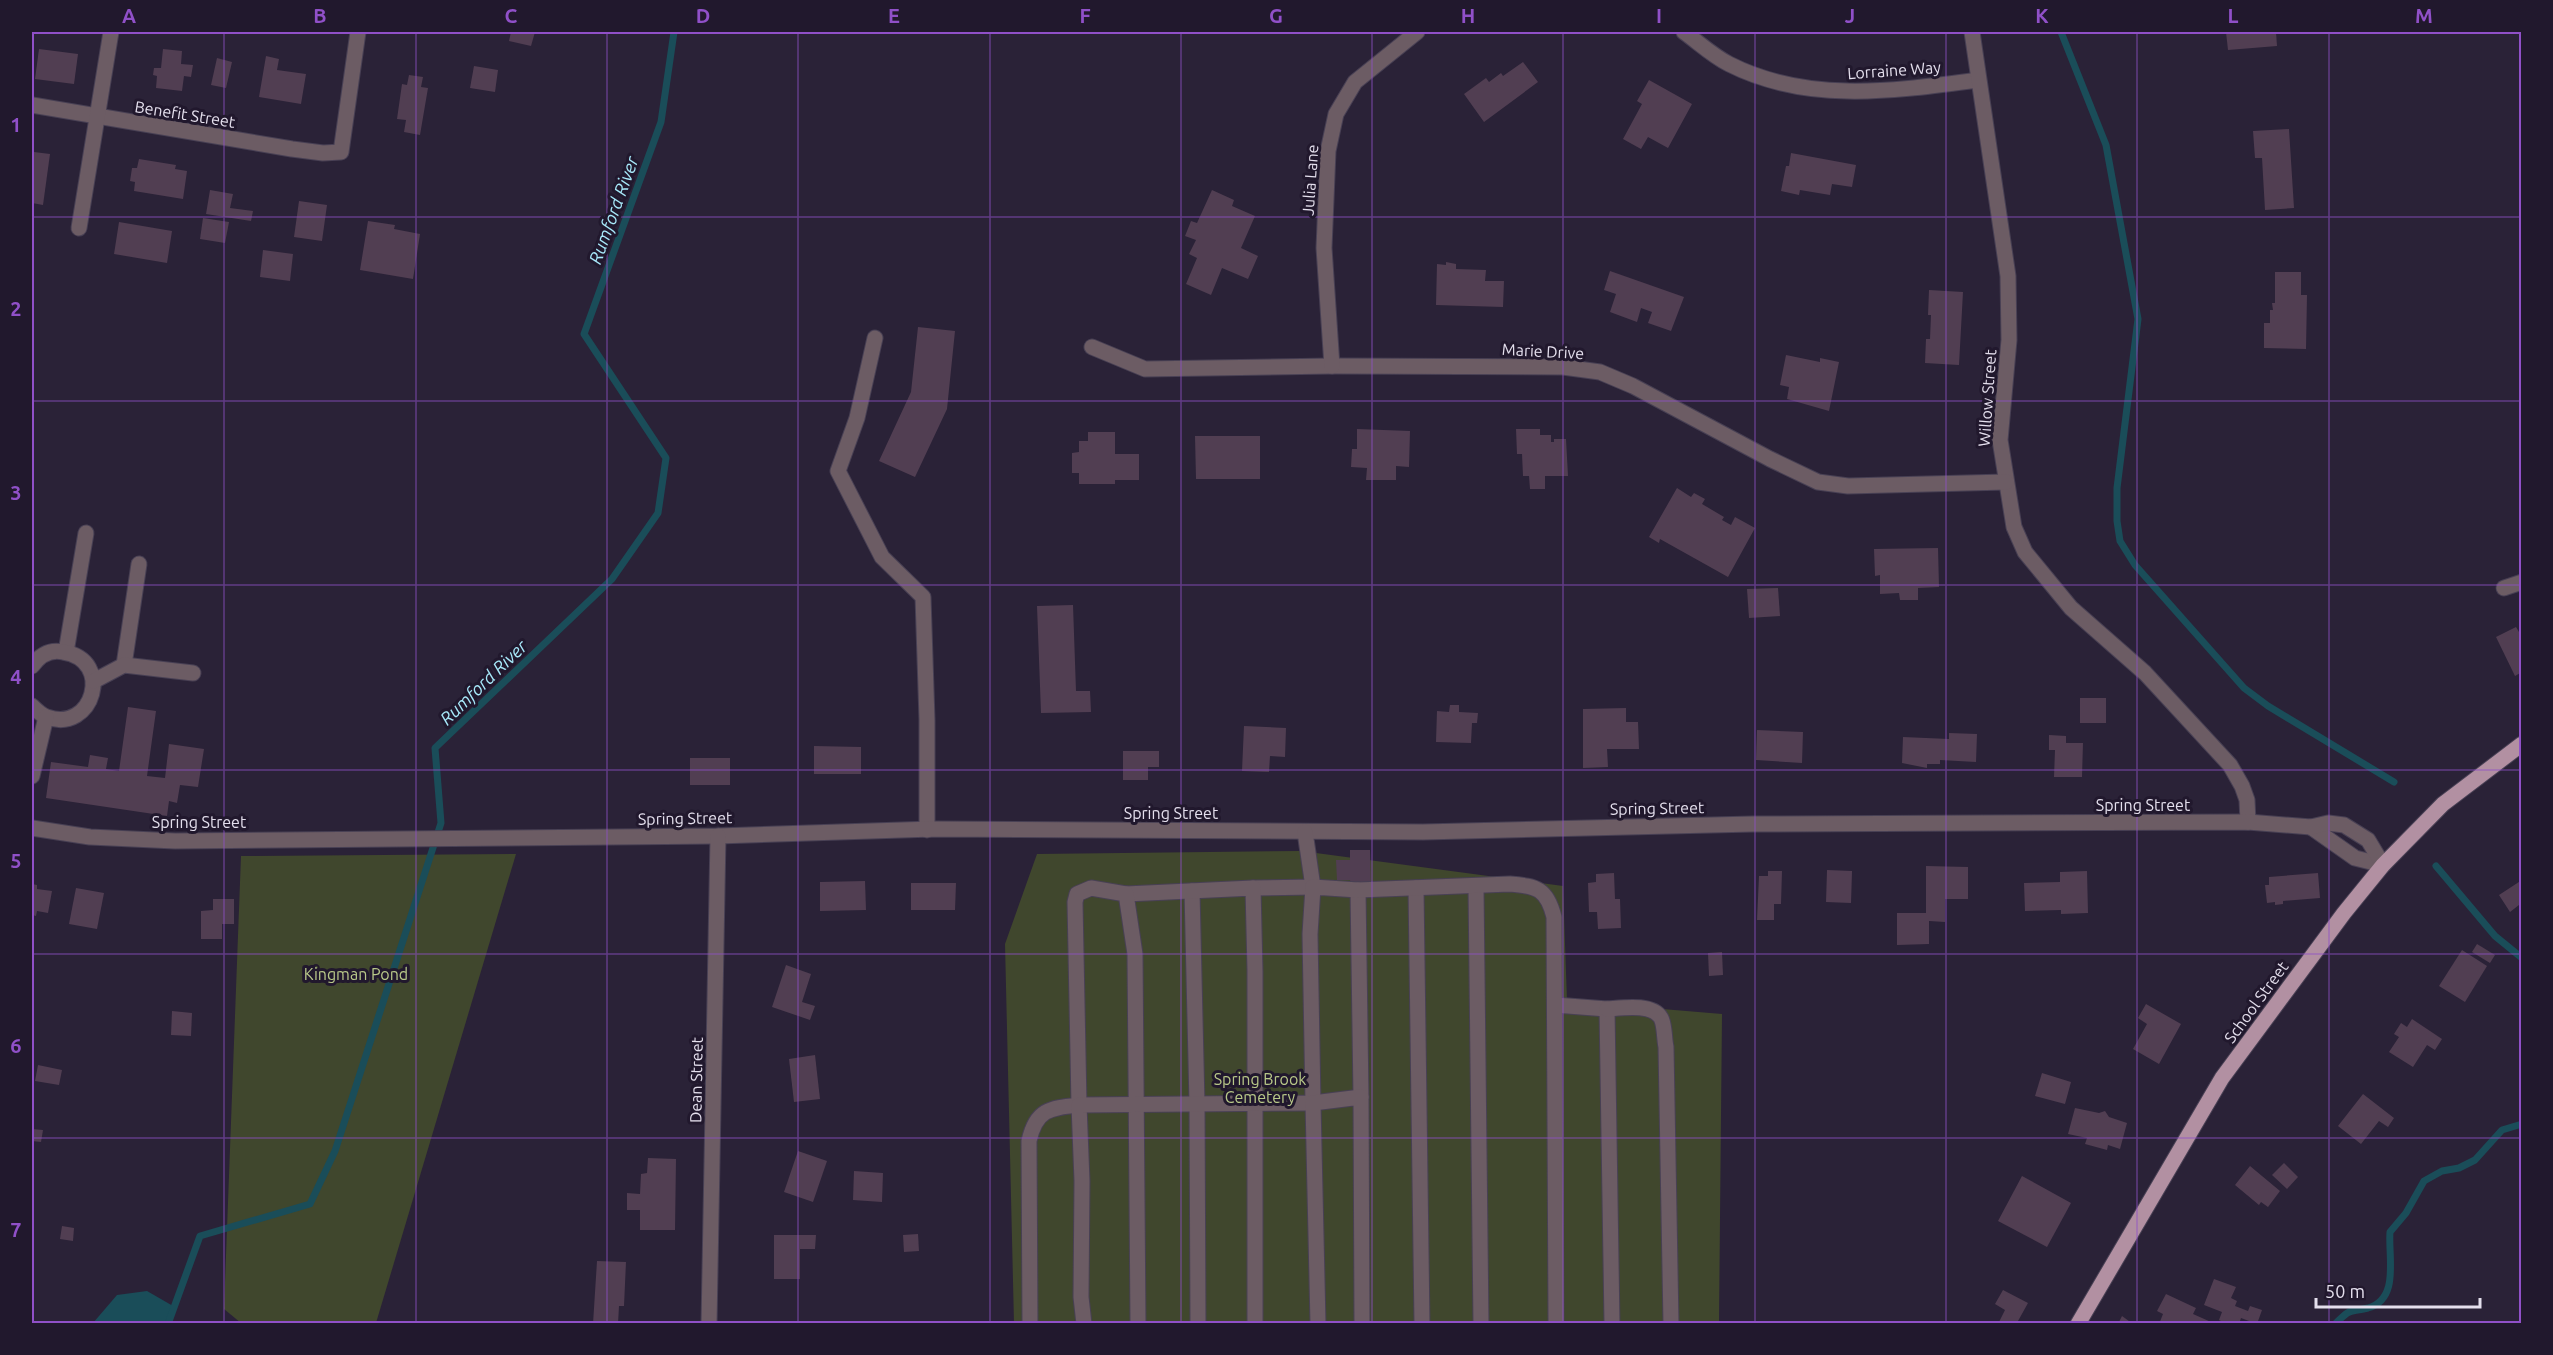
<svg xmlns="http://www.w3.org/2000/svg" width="2553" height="1355" font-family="Ubuntu,sans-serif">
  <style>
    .green { fill: #40472d }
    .water { fill: #1a4d59 }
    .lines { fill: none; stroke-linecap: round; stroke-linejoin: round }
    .stream { stroke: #1a4d59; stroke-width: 7 }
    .building { fill: #513e52 }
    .minor-casing { stroke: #484054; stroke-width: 17 }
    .major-casing { stroke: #484054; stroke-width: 17 }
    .minor { stroke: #6c5c64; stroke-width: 15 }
    .major { stroke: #b290a2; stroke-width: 15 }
    .grid { fill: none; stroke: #9050c8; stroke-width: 1.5; stroke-opacity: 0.55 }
    .labels { text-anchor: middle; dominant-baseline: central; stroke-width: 6; stroke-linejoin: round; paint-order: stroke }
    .street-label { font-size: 16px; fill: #e4dfed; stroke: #21182d }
    .park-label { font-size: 16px; fill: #b9c989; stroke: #21182d }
    .water-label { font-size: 18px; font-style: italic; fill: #a8e9fa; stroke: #21182d }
    .neatline { fill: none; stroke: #9050c8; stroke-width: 2 }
    .grid-label { font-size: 20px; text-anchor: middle; font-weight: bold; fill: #9050c8 }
  </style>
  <rect width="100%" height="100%" fill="#2a2237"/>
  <g class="green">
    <polygon points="1301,851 1563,886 1567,1001 1722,1014 1719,1321 1722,1323 1014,1323 1005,944 1037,854"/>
    <polygon points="516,854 376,1323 241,1323 224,1309 241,856"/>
  </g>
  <polygon class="water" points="147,1291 173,1306 173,1323 93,1323 117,1295"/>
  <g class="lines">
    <g class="stream">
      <polyline points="2061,32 2106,145 2138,319 2117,488 2117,521 2120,541 2135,565 2244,688 2268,706 2394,782"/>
      <polyline points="2436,866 2495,936 2522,958"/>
      <polyline points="168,1324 200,1236 310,1204 335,1151 441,823 435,748 612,579 658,513 666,458 584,334 661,122 674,32"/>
      <path d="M 2335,1324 C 2352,1307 2348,1313 2368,1308 C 2400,1299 2388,1257 2390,1232 L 2406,1213 L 2424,1181 L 2442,1171 L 2459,1168 L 2475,1160 L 2502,1130 L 2522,1124"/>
    </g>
  </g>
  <g class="building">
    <polygon points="511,32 535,32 531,46 509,41"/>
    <polygon points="2226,32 2276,32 2277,46 2228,50"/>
    <polygon points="39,49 78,54 74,84 35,79"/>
    <polygon points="163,49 182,51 181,64 193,65 191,77 184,76 182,91 156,88 157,76 153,75 154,68 161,68"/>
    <polygon points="266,56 279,59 277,70 306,74 301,104 259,97"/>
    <polygon points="217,58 232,62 226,88 211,85"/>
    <polygon points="1523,62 1538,82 1484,122 1464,94 1486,78 1489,82 1501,73 1503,76"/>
    <polygon points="474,66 498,70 495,92 470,88"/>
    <polygon points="409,75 423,77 421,87 428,88 420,135 404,132 406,120 397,119 402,84 407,85"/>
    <polygon points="1649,80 1692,104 1668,148 1648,137 1641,149 1623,139 1642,104 1637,101"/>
    <polygon points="2289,129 2294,208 2265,210 2262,158 2255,158 2253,131"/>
    <polygon points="34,152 50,154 43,205 32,203 32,163"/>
    <polygon points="1791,153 1856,165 1852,187 1832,184 1830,195 1800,190 1799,195 1781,191 1786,166 1789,166"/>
    <polygon points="139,159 176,165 175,169 187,171 183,199 134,191 135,182 130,181 132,168 137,168"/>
    <polygon points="210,190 233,194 230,208 253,211 251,221 206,214"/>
    <polygon points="1212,190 1234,200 1232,206 1255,216 1241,248 1258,256 1248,279 1222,268 1211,295 1186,284 1197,258 1189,254 1196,240 1185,236 1191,221 1197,223"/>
    <polygon points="299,201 327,205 322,241 294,237"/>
    <polygon points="203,218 229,222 225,243 200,239"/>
    <polygon points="368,221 395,225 394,229 420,234 413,279 360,270"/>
    <polygon points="119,222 172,231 167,263 114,254"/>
    <polygon points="263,250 293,254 290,281 260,277"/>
    <polygon points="1446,262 1456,264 1456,269 1486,270 1485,281 1504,281 1503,307 1436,305 1437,264 1446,265"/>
    <polygon points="1610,271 1684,297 1671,331 1648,323 1652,312 1641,308 1637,322 1610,312 1616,294 1604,290"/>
    <polygon points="2275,272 2301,272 2301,295 2307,295 2306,349 2264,348 2264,323 2270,323 2270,310 2273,310 2272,303 2275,303"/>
    <polygon points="1929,290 1963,292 1959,365 1925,363 1926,339 1930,339 1931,315 1928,315"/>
    <polygon points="918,327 955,331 947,409 915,477 879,461 911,392"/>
    <polygon points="1786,355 1820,362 1820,358 1839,362 1829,411 1787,399 1789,387 1780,385"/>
    <polygon points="1357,429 1410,431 1409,467 1396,466 1396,480 1366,480 1367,468 1351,467 1352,449 1357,449"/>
    <polygon points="1516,429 1540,429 1540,435 1551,435 1551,442 1554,442 1554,439 1566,439 1568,476 1545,476 1545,489 1530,489 1529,476 1523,476 1522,454 1517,454"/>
    <polygon points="1088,432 1115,432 1115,454 1139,454 1139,480 1115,480 1115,484 1079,484 1079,473 1072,473 1072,453 1079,452 1079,441 1088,441"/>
    <polygon points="1195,436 1260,436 1260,479 1196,479"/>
    <polygon points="1677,488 1691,497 1694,493 1705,499 1702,504 1724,517 1722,520 1731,525 1735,517 1755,528 1728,577 1660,539 1659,543 1649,537"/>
    <polygon points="1938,548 1939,587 1918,588 1918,600 1900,600 1899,593 1880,594 1880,575 1875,576 1874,549"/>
    <polygon points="1778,588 1780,616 1749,618 1747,589"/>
    <polygon points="1073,605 1076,691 1090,691 1091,712 1041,713 1037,606"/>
    <polygon points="2516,627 2522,637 2522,672 2515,676 2496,637"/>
    <rect x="2080" y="698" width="26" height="25"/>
    <polygon points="1450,705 1459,705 1459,712 1478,713 1477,723 1472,723 1471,743 1436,742 1437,711 1449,712"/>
    <polygon points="128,707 156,711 147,776 165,778 169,744 204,749 198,787 180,785 177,803 169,801 167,816 46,798 51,762 88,767 90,755 108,758 106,769 119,771"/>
    <polygon points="1626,708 1626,722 1638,722 1639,749 1607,749 1608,767 1583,768 1583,709"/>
    <polygon points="1244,726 1286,728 1285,757 1270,756 1269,772 1242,771"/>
    <polygon points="1757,730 1803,732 1802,763 1756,760"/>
    <polygon points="1949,733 1977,734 1976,762 1940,760 1940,764 1927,764 1927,768 1902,763 1903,737 1949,739"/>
    <polygon points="2049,735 2066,736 2066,743 2083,743 2082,777 2054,777 2055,750 2049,750"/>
    <polygon points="814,746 861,747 861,774 814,774"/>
    <polygon points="1123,751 1159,751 1159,767 1148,767 1148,780 1123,780"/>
    <rect x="690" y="758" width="40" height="27"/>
    <polygon points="1350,850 1370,850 1371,888 1351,888 1350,880 1337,880 1336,860 1350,860"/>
    <polygon points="1926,866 1968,867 1968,899 1945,899 1945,922 1929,921 1929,944 1897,945 1897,913 1926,913"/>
    <polygon points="1827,870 1852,871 1851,903 1826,902"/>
    <polygon points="1768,871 1782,871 1781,904 1774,904 1774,920 1757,920 1759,876 1768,876"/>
    <polygon points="2087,871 2088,913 2061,914 2061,910 2025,911 2024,883 2060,882 2060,872"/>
    <polygon points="1614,873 1615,899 1620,899 1621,928 1598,929 1597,912 1589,912 1588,883 1596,882 1596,874"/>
    <polygon points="2318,873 2320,898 2283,901 2283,904 2275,905 2275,902 2267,903 2265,885 2269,885 2269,877"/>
    <polygon points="2522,880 2522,909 2519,905 2510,912 2499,895"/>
    <polygon points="865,881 866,910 820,911 820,882"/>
    <polygon points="911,883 956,883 955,910 911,910"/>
    <polygon points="32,884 37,885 37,889 52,891 48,913 37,911 36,916 32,915"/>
    <polygon points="76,888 104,893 97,929 69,924"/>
    <polygon points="213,899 234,899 234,924 222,924 222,939 201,939 201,911 213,910"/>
    <polygon points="2477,944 2495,955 2490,963 2472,952"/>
    <polygon points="2462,950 2487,966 2465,1002 2439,986"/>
    <polygon points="1722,952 1723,975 1709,976 1708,953"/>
    <polygon points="786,965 811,974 802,1002 815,1006 810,1020 772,1007"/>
    <polygon points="2146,1004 2181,1024 2159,1064 2133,1049 2147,1024 2138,1018"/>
    <polygon points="172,1011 192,1013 191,1036 171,1035"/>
    <polygon points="2412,1019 2442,1039 2435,1050 2427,1045 2413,1067 2389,1052 2399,1037 2394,1034 2401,1023 2407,1027"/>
    <polygon points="815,1055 820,1099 794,1102 789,1059"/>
    <polygon points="38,1065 62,1070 59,1085 35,1081"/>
    <polygon points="2042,1073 2071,1082 2065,1104 2035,1096"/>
    <polygon points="2363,1094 2394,1118 2388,1127 2379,1121 2361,1144 2338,1126"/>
    <polygon points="2075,1108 2099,1113 2105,1111 2109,1117 2127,1123 2120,1149 2108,1145 2107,1150 2085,1144 2087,1138 2068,1134"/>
    <polygon points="32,1129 43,1130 41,1142 32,1141"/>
    <polygon points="798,1151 827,1161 813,1202 784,1192"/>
    <polygon points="648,1158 676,1159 675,1230 640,1230 640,1210 627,1210 627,1193 640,1194 641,1174 647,1173"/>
    <polygon points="2284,1163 2298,1177 2287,1189 2272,1175"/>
    <polygon points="2250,1166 2280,1191 2268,1207 2261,1202 2259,1205 2235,1185"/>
    <polygon points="854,1171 883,1173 882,1202 853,1200"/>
    <polygon points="2022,1176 2071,1203 2047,1247 1998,1221"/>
    <polygon points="62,1226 74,1228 73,1241 60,1239"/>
    <polygon points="918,1234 919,1251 904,1252 903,1235"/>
    <polygon points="774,1235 816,1235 815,1249 800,1249 800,1279 774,1279"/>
    <polygon points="597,1261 626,1262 624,1306 619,1306 618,1324 593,1324"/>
    <polygon points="2214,1279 2236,1287 2231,1298 2237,1301 2235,1306 2248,1311 2250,1306 2262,1310 2257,1324 2241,1318 2239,1324 2227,1324 2219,1320 2222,1312 2204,1305"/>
    <polygon points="2003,1290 2028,1303 2018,1321 2024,1324 1998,1324 2005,1310 1995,1304"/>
    <polygon points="2166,1294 2196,1308 2193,1314 2211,1322 2210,1324 2159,1324 2163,1314 2157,1311"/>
    <polygon points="2122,1316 2133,1324 2118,1324"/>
  </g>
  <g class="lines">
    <g class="minor-casing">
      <g id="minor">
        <path d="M 1684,32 C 1698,42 1713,56 1729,64 C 1808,104 1894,91 1978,80"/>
        <polyline points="1972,32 2008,276 2009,340 2000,440 2014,527 2025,552 2071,608 2145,673 2230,765 2242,786 2247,800 2248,822"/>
        <polyline points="32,105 292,149 323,153 341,152 358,32"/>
        <polyline points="79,228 111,32"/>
        <polyline points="875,338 857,418 838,471 882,557 923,597 927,720 927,830"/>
        <polyline points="1092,347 1145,369 1332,366 1563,367 1600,372 1633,386 1770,459 1818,482 1848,486 2006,482"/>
        <polyline points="1332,366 1324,248 1328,151 1336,114 1355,82 1417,32"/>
        <polyline points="2504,588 2522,582"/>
        <polyline points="66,652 86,533"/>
        <polyline points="124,665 139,564"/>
        <path d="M 32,666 C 40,655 50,649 63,652 C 115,660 93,734 47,717 C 41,715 36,710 32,706"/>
        <polyline points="94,681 124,665 193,673"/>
        <polyline points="32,776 46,717"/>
        <polyline points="2311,827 2355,858 2383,865"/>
        <polyline points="32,828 90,837 175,841 718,836 933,829 1423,832 1753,824 2248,822 2311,827 2328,823 2344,825 2368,840 2383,865"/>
        <polyline points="1476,887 1481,1324"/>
        <polyline points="1253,888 1313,887 1305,832"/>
        <polyline points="1416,888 1422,1324"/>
        <polyline points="1358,890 1361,1097"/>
        <polyline points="1192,891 1197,1104 1198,1324"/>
        <polyline points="1126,894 1253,888 1255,971 1255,1324"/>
        <polyline points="1555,1005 1607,1009 1612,1324"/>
        <path d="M 1607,1009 C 1622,1008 1652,1003 1661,1018 C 1665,1026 1664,1038 1666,1047 L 1671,1324"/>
        <polyline points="709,1324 718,836"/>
        <path d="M 1030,1324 L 1029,1141 C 1036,1109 1050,1108 1079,1105 L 1075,902 L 1077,894 L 1091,888 L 1126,894 L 1135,954 L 1138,1324"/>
        <path d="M 1084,1324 L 1081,1297 L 1082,1181 L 1079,1105 L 1313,1103 L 1310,934 L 1313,887 L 1358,890 L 1510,884 C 1537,886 1547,889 1554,917 L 1556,1324"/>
        <polyline points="1318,1324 1313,1103 1361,1097 1362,1324"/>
      </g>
    </g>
    <g class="major-casing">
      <polyline id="major" points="2078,1324 2222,1078 2344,913 2383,865 2443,804 2522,744"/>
    </g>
    <use href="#minor" class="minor"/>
    <use href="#major" class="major"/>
  </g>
  <path class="grid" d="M 224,32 L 224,1324M 416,32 L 416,1324M 607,32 L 607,1324M 798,32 L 798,1324M 990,32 L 990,1324M 1181,32 L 1181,1324M 1372,32 L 1372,1324M 1563,32 L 1563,1324M 1755,32 L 1755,1324M 1946,32 L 1946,1324M 2137,32 L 2137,1324M 2329,32 L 2329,1324M 32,217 L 2522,217M 32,401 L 2522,401M 32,585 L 2522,585M 32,770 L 2522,770M 32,954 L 2522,954M 32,1138 L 2522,1138"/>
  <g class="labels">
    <g class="street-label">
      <text transform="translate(1894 70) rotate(-4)">Lorraine Way</text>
      <text transform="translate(185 114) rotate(9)">Benefit Street</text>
      <text transform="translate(1310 180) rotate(-86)">Julia Lane</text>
      <text transform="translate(1543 351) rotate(3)">Marie Drive</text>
      <text transform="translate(1987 398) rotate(-86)">Willow Street</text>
      <text x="2143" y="805">Spring Street</text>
      <text transform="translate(1657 808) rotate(-1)">Spring Street</text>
      <text x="1171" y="813">Spring Street</text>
      <text transform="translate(685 818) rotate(-1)">Spring Street</text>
      <text x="199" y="822">Spring Street</text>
      <text transform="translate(2256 1002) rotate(-54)">School Street</text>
      <text transform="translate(696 1080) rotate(-89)">Dean Street</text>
    </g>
    <g class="park-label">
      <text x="356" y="974">Kingman Pond</text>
      <text x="1260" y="1079">Spring Brook<tspan x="1260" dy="18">Cemetery</tspan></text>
    </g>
    <g class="water-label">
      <text transform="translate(613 210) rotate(-70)">Rumford River</text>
      <text transform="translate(483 682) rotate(-44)">Rumford River</text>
    </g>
  </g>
  <rect width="2553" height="1355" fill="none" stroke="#21182d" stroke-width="66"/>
  <path d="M2316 1298v9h164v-9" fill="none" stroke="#e4dfed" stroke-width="3"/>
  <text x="2325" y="1298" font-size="18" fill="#e4dfed" stroke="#21182d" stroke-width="4.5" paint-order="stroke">50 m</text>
  <rect x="33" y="33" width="2487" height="1289" class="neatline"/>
  <g class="grid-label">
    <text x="129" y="23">A</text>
    <text x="320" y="23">B</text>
    <text x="511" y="23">C</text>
    <text x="703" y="23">D</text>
    <text x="894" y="23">E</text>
    <text x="1085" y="23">F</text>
    <text x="1276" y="23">G</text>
    <text x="1468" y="23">H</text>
    <text x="1659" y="23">I</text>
    <text x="1850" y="23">J</text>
    <text x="2042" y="23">K</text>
    <text x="2233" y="23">L</text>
    <text x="2424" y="23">M</text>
    <text x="16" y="132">1</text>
    <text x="16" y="316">2</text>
    <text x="16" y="500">3</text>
    <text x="16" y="684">4</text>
    <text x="16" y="868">5</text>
    <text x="16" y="1053">6</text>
    <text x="16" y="1237">7</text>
  </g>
</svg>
